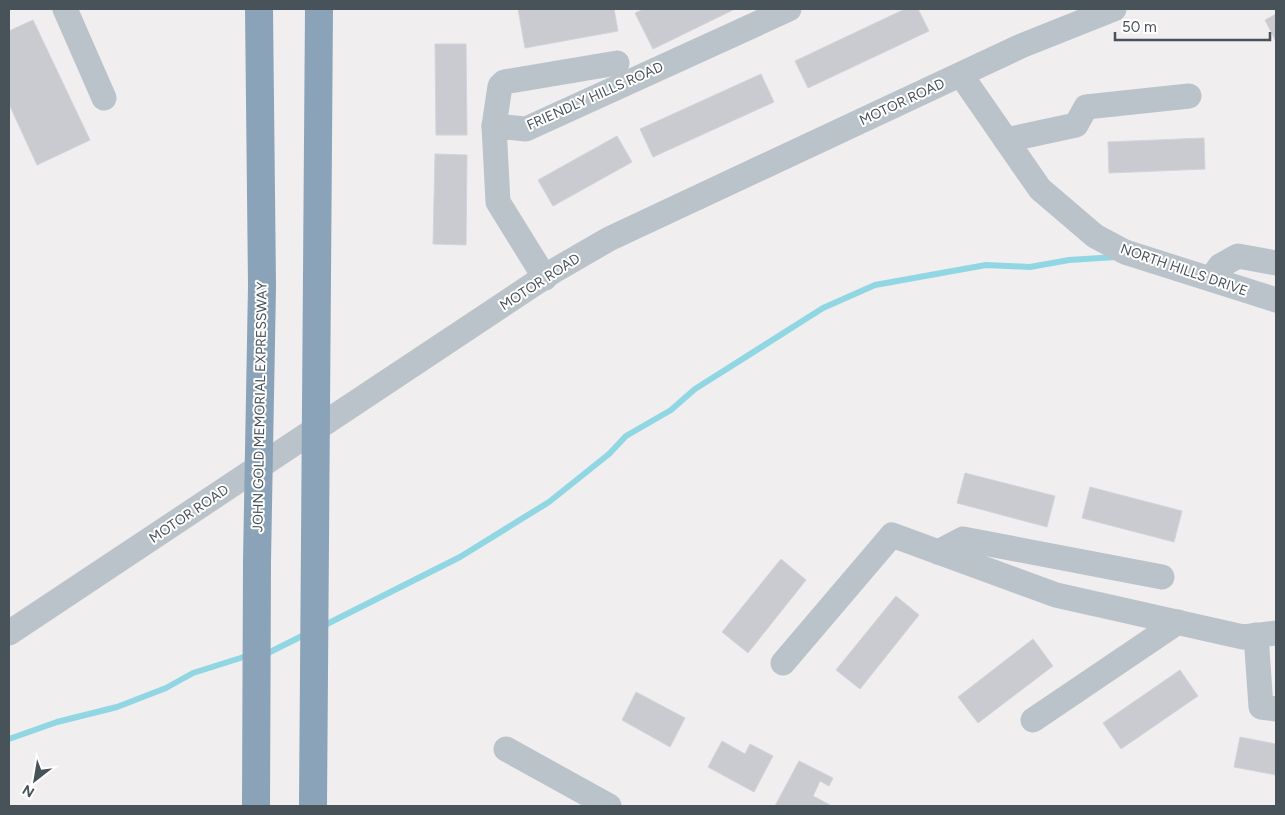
<svg xmlns="http://www.w3.org/2000/svg" width="1285" height="815" font-family="Figtree,sans-serif">
  <style>
    .lines { fill: none; stroke-linecap: round; stroke-linejoin: round }
    .stream { stroke: #91d7e3; stroke-width: 6 }
    .building { fill: #c9cbd0; stroke: #d2d4d9 }
    .minor { stroke: #bac3c9; stroke-width: 25 }
    .highway { stroke: #8aa3b8; stroke-width: 28 }
    .labels { text-anchor: middle; dominant-baseline: central; stroke-width: 4; stroke-linejoin: round; paint-order: stroke }
    .street-label { font-size: 14px; fill: #485259; stroke: #fff }
  </style>
  <rect width="100%" height="100%" fill="#f0eeee"/>
  <g class="lines">
    <g class="stream">
      <polyline points="321,627 460,557 549,502 609,454 626,436 671,410 695,389 823,308 875,285 986,265 1030,267 1069,260 1116,257"/>
      <polyline points="262,651 270,652 308,633"/>
      <polyline points="9,739 57,722 117,707 166,688 193,673 250,655"/>
    </g>
  </g>
  <g class="building">
    <polygon points="518,9 614,9 618,31 525,48"/>
    <polygon points="644,9 735,9 653,49 635,13"/>
    <polygon points="905,9 918,9 929,31 808,88 795,61"/>
    <polygon points="1276,14 1276,42 1265,20"/>
    <polygon points="33,20 90,140 37,165 9,104 9,31"/>
    <polygon points="435,44 466,44 467,135 436,135"/>
    <polygon points="761,74 774,102 653,157 640,129"/>
    <polygon points="617,136 632,162 553,206 538,180"/>
    <polygon points="1204,138 1205,169 1109,173 1108,142"/>
    <polygon points="435,154 467,155 466,245 433,244"/>
    <polygon points="965,473 1055,496 1047,527 957,503"/>
    <polygon points="1090,487 1182,511 1174,542 1082,518"/>
    <polygon points="781,559 806,580 748,653 722,632"/>
    <polygon points="896,596 919,615 860,689 836,670"/>
    <polygon points="1033,639 1053,666 978,723 958,697"/>
    <polygon points="1180,670 1198,696 1121,749 1103,723"/>
    <polygon points="636,692 685,718 670,747 622,720"/>
    <polygon points="1240,737 1276,744 1276,775 1234,767"/>
    <polygon points="722,741 745,754 750,744 773,756 754,792 708,767"/>
    <polygon points="799,761 833,778 829,786 820,781 813,796 830,805 829,806 775,806"/>
  </g>
  <g class="lines">
    <g class="minor">
      <polyline points="65,9 104,98"/>
      <polyline points="961,75 1040,189 1095,236 1125,252 1276,300"/>
      <polyline points="494,126 500,86 504,82 617,63"/>
      <polyline points="1006,140 1076,125 1086,107 1189,96"/>
      <polyline points="545,278 498,202 494,126 526,129 789,9"/>
      <polyline points="1211,279 1220,266 1238,256 1276,263"/>
      <polyline points="938,552 963,539 1162,577"/>
      <polyline points="9,633 552,272 609,239 1021,46 1114,9"/>
      <polyline points="1256,635 1261,707 1276,709"/>
      <polyline points="783,663 892,535 1056,595 1243,637 1276,633"/>
      <polyline points="1033,720 1178,622"/>
      <polyline points="506,749 609,806"/>
    </g>
    <g class="highway">
      <polyline points="256,806 257,561 262,286 259,9"/>
      <polyline points="313,806 319,9"/>
    </g>
  </g>
  <g class="labels">
    <g class="street-label">
      <text transform="translate(595 96) rotate(-24)">FRIENDLY HILLS ROAD</text>
      <text transform="translate(902 102) rotate(-25)">MOTOR ROAD</text>
      <text transform="translate(1184 270) rotate(19)">NORTH HILLS DRIVE</text>
      <text transform="translate(540 282) rotate(-33)">MOTOR ROAD</text>
      <text transform="translate(260 407) rotate(-89)">JOHN GOLD MEMORIAL EXPRESSWAY</text>
      <text transform="translate(189 514) rotate(-34)">MOTOR ROAD</text>
    </g>
  </g>
  <rect width="1285" height="815" fill="none" stroke="#485259" stroke-width="20"/>
  <g transform="translate(35 780) rotate(211)" stroke="#ffffff" stroke-width="4" paint-order="stroke">
  <path d="M0-4L9 19L0 12L-9 19Z" fill="#485259"/>
  <text y="-8" font-size="14" font-weight="bold" text-anchor="middle" fill="#485259">N</text>
  </g>
  <path d="M1115 32v8h155v-8" fill="none" stroke="#485259" stroke-width="2.5"/>
  <text x="1122" y="32" font-size="15" fill="#485259" stroke="#ffffff" stroke-width="4" paint-order="stroke">50 m</text>
</svg>
